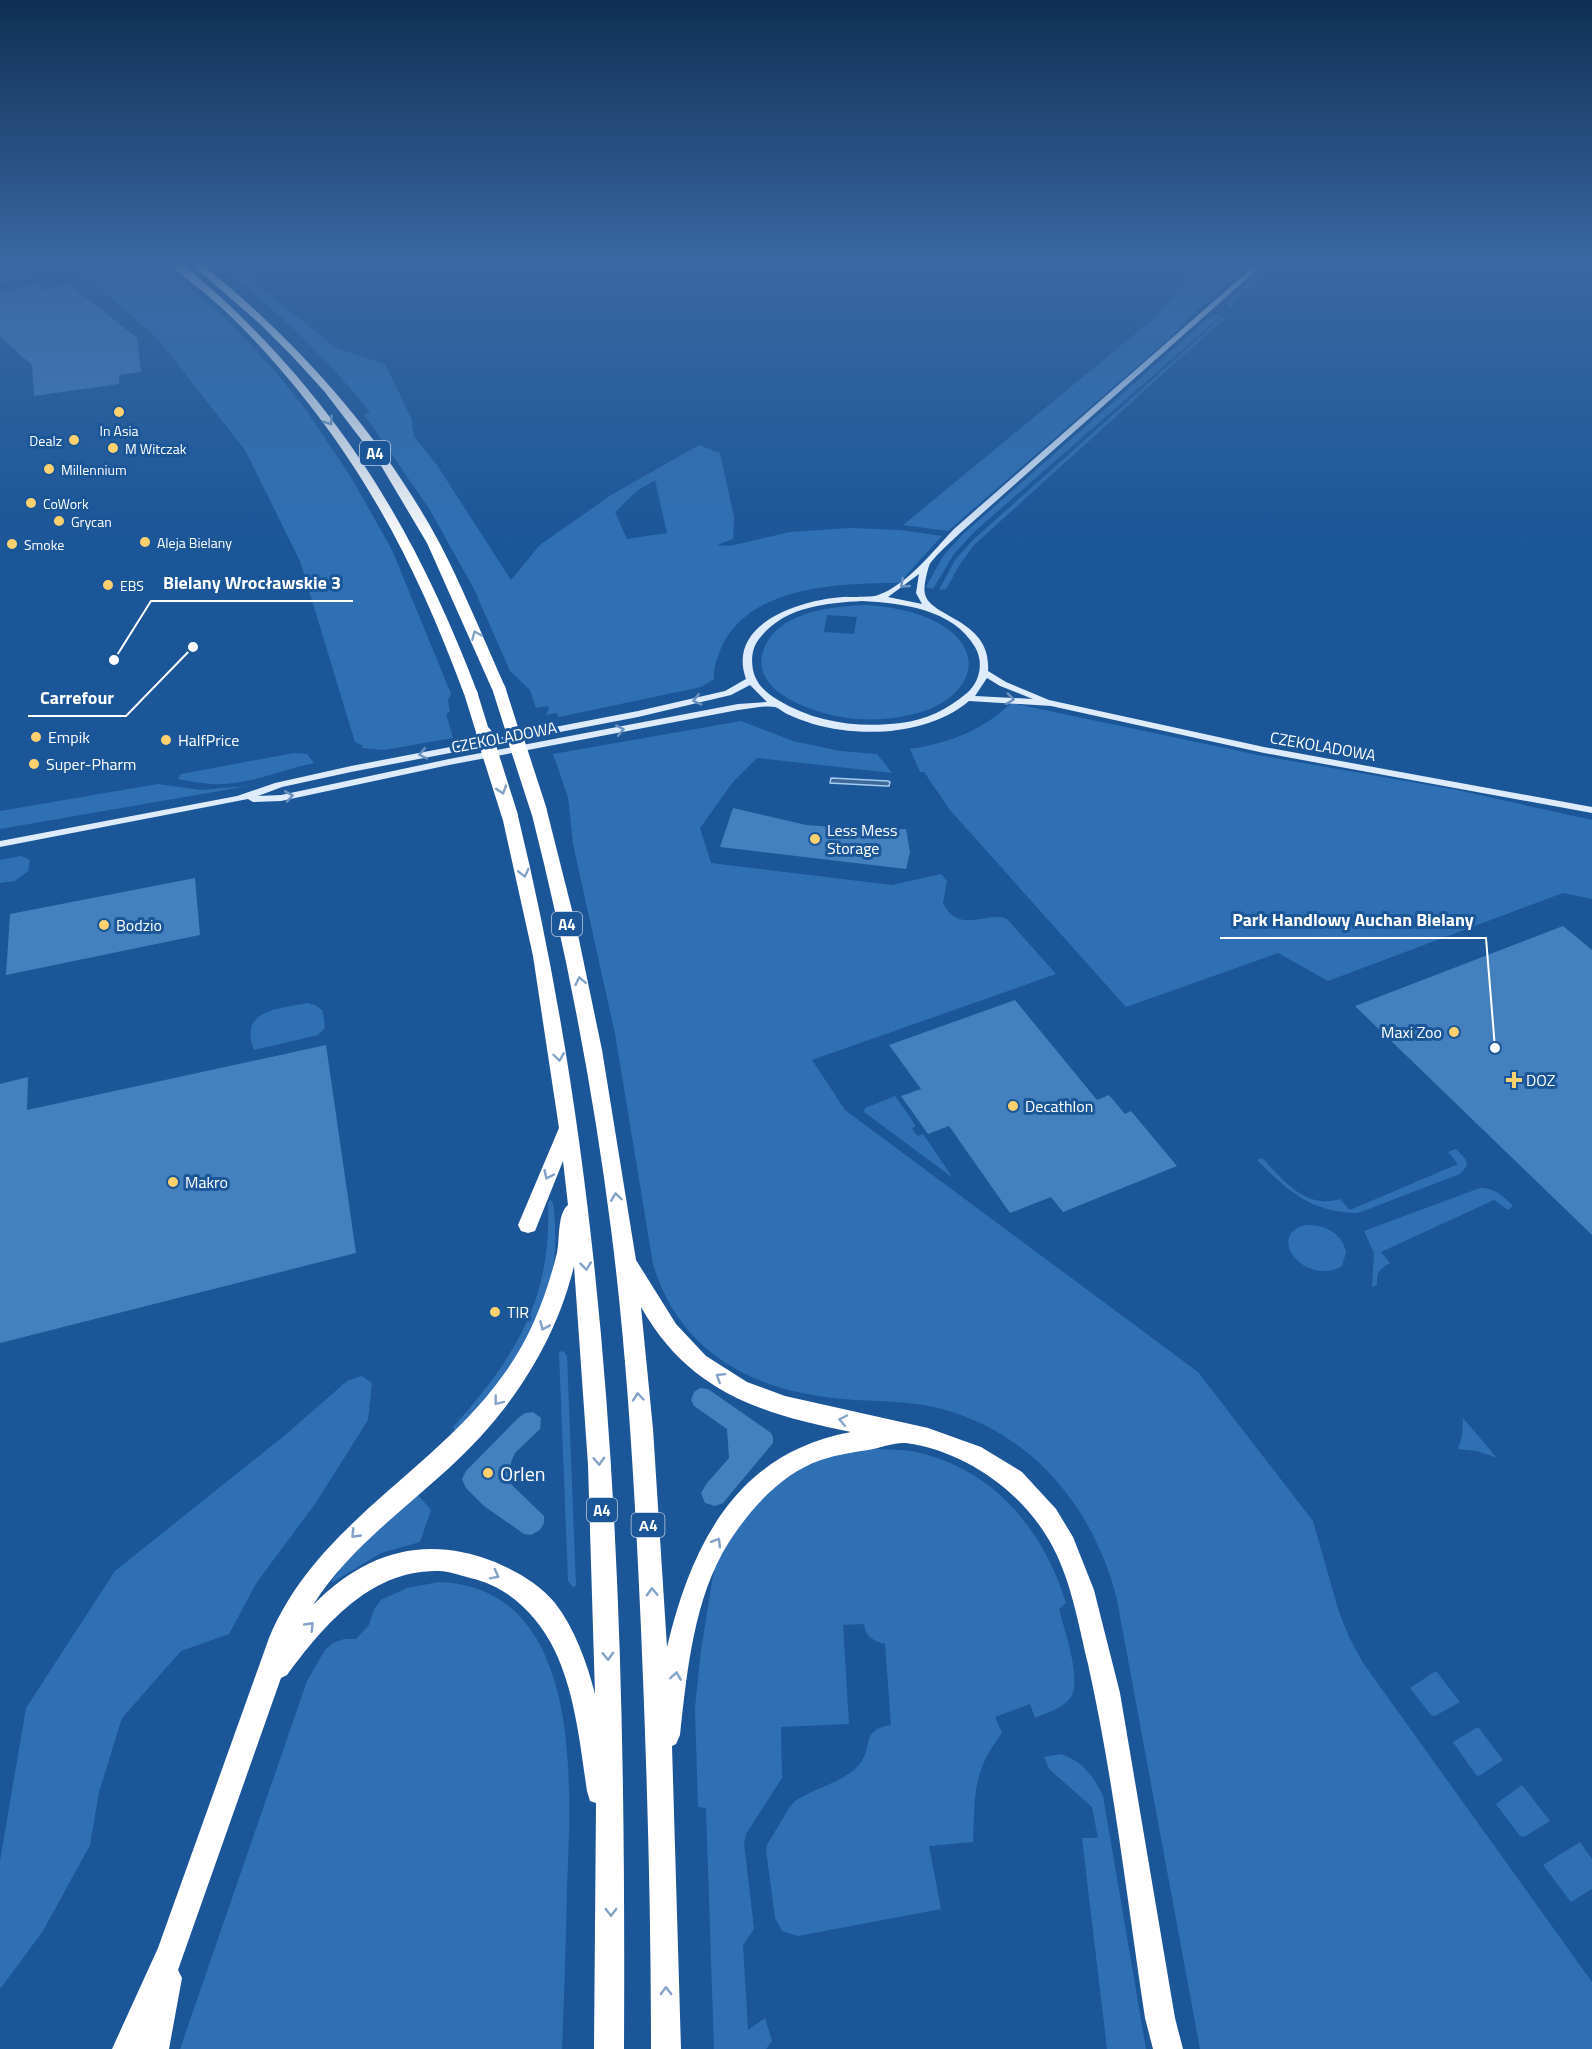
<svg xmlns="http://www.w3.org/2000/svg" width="1592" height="2049" font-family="'Titillium Web',sans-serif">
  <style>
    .green { fill: #2f70b5; fill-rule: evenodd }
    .water { fill: #3e6897; stroke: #a3caf2; stroke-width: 1.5 }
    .building { fill: #447fbe }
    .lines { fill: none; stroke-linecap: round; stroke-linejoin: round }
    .secondary { fill: #ddebfb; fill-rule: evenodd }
    .highway { fill: #fff; fill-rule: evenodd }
    .highway-bridge-far1 { stroke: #fff; stroke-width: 13 }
    .highway-bridge { stroke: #fff; stroke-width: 16 }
    .oneway { stroke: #82a2c6 }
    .oneway2 { stroke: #6992c0 }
    .poi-dot { fill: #ffd06f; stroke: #1b5698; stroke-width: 2 }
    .labels { text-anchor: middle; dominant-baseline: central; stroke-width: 6; stroke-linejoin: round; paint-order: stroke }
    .far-poi-label { font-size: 14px; fill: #fff; stroke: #1b5698; text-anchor: start }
    .shield { fill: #1b5698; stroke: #bbcce0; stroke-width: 1.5 }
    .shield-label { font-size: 15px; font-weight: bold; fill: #fff }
    .poi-label { font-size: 16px; fill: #fff; stroke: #1b5698; text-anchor: start }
    .street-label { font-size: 16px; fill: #fff; stroke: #1b5698 }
    .near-poi-label { font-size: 20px; fill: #fff; stroke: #1b5698; text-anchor: start }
    .leader { fill: none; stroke: #fff; stroke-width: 2 }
    .callout-dot { fill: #fff; stroke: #1b5698; stroke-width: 2 }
    .callout-label { font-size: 18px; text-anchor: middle; font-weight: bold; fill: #fff; stroke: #1b5698; stroke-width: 6; stroke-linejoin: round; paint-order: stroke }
  </style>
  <rect width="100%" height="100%" fill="#1b5698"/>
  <g class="green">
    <polygon points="32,260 46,260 50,267 0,284 0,278 5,276 3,275"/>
    <polygon points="67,260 157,260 222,315 277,373 306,410 351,477 392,550 451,694 448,700 450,712 446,714 453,738 384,750 362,748 363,746 355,742 300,561 245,450 157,338"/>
    <path d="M 212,260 L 233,260 L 257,284 L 336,348 L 385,364 L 411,418 L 414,436 L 437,465 L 511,580 L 540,545 L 611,495 L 699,445 L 720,453 L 734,517 L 733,539 L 717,545 L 729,546 L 790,532 L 851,528 L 900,530 L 942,536 L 899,583 C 841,583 749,585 721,648 C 717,659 713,667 714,679 L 701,687 L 559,717 L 556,713 L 546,715 L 549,709 L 548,706 L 536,708 L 530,690 L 510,671 L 474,589 L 430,510 L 364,414 L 370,412 C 324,355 271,304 212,260 ZM 655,480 L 667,533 L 627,539 L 615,512 L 638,490 Z"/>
    <polygon points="1184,260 1254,260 1199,308 1173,335 948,531 903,525 1152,320 1196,272 1195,267 1158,266"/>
    <polygon points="1274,260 1281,260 1235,301 1232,308 1228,306 1229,300"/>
    <polygon points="1216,315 1222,315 974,532 954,554 933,589 926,587 943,556 962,535 1211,316"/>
    <polygon points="1228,315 974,545 960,564 946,589 939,590 955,560 973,540 1218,321"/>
    <path d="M 868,605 C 1017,617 990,727 857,719 C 825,717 746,695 764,649 C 778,611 834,606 868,605 ZM 827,615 L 857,617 L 854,634 L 824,632 Z"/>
    <path d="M 1011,703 L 1263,756 L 1457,790 L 1592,820 L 1592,899 L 1563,893 L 1328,981 L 1278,953 L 1126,1007 L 950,810 L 924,772 L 920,772 L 910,749 C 949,743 982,731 1011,703 Z"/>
    <path d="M 741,721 L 793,741 L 840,751 L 877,754 L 892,773 L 757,758 L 733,782 L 700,828 L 711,863 L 892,885 L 941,874 L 947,881 L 943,903 C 959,936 988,910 1007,919 L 1056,974 L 812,1060 L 845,1110 L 1198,1372 L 1313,1521 L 1339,1612 L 1349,1637 L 1363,1663 L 1592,1982 L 1592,2049 L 1200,2049 L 1117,1600 C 1095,1510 1034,1434 942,1409 C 909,1400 876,1402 843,1399 C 754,1391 680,1354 653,1264 L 615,1034 L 573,844 L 568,797 L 553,754 Z"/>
    <path d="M 294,753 L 307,754 L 314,763 C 281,770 246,786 211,784 C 200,783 189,781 178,779 L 181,774 Z"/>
    <polygon points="158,784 200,790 248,786 0,829 0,811"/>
    <polygon points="21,856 30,860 28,871 15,881 0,883 0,860"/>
    <path d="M 307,1003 L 315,1005 L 323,1011 L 325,1028 L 318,1035 L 254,1050 C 238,1009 280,1009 307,1003 Z"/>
    <polygon points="895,1096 916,1126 912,1128 917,1136 923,1134 953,1178 864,1112 865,1108"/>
    <path d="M 1456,1149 L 1466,1160 L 1467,1166 L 1460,1174 L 1358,1213 C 1312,1213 1288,1191 1257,1160 L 1262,1158 C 1284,1180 1305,1210 1340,1199 L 1350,1210 L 1458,1164 L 1448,1152 Z"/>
    <path d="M 1480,1188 C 1495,1188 1503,1196 1513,1206 L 1508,1210 L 1494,1200 L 1381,1252 L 1390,1263 C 1379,1269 1376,1273 1377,1285 L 1372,1287 L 1374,1253 L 1364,1231 Z"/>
    <path d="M 551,1200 L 553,1203 C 555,1218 556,1233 555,1249 C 552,1299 524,1353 493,1391 C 482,1406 467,1418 455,1432 L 453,1427 C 516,1356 552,1300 548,1202 Z"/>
    <path d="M 1305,1225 C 1323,1224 1342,1232 1346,1252 L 1342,1266 C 1307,1287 1264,1237 1305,1225 Z"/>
    <polygon points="564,1351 567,1356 576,1586 573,1587 568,1581 559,1352"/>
    <polygon points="362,1376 372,1383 368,1420 315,1504 257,1582 229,1634 181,1651 122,1718 99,1792 90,1845 43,1931 0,1989 0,1861 26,1708 115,1571 284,1436 347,1381"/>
    <polygon points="1463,1418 1497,1458 1477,1451 1458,1449 1462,1436"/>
    <path d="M 879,1449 C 892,1450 907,1449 920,1453 C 996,1471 1044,1532 1066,1603 L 1059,1609 C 1064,1629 1082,1679 1071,1697 C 1064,1708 1046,1713 1035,1718 L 1030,1704 L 995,1717 L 1002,1733 C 972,1772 975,1795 973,1842 L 929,1846 L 941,1909 L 798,1936 L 782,1931 L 775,1918 L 766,1850 L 767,1845 L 789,1808 L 795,1801 C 814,1788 842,1783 858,1766 C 875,1746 859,1730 891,1725 L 885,1644 C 873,1641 865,1636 864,1624 L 843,1625 L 849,1724 L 781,1727 L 782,1778 L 746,1834 L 744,1843 L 754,1929 L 743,1945 L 748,2030 L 765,2018 L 772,2041 L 766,2049 L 714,2049 L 706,1808 L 698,1807 L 695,1708 L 701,1650 L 716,1557 L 732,1530 L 785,1475 L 831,1455 L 856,1450 Z"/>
    <polygon points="418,1495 431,1510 420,1542 381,1553 333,1582 331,1581 359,1547"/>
    <path d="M 439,1582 C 585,1587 571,1787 567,1889 C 566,1942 564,1996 562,2049 L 180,2049 L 307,1681 L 325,1650 L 333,1643 L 344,1639 L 356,1639 L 369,1625 L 374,1609 L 381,1600 L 407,1588 Z"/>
    <polygon points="1436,1671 1460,1702 1435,1716 1431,1715 1410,1688"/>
    <polygon points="1478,1727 1503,1760 1479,1776 1476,1775 1453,1742"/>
    <path d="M 1061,1754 C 1083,1762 1093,1775 1103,1796 L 1146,2049 L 1107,2049 L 1082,1838 L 1098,1838 L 1092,1807 L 1049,1769 L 1044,1757 Z"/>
    <polygon points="1522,1785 1550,1821 1524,1837 1520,1836 1496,1804"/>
    <polygon points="1580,1842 1592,1859 1592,1889 1571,1902 1543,1865"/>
  </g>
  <polygon class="water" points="831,778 888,781 890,782 889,786 886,786 830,783"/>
  <g class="building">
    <polygon points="38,284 44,290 69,284 137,338 141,372 119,375 119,384 34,396 32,365 0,337 0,293"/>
    <polygon points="733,808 806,825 872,830 906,829 910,852 906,869 720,847"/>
    <polygon points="195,878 200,935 6,975 10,914"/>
    <polygon points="1563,926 1592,950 1592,1235 1355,1006"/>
    <polygon points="1015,1000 1097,1100 1109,1095 1125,1114 1131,1111 1177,1166 1063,1212 1051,1197 1010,1213 949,1126 928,1134 901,1096 921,1089 889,1045"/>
    <polygon points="326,1045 356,1253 0,1343 0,1084 28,1077 27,1110"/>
    <polygon points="700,1388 708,1389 771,1433 773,1437 773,1443 723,1503 715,1506 705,1503 701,1493 707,1483 729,1458 727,1429 694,1406 691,1400 694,1392"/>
    <polygon points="533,1412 541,1418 540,1429 515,1453 511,1462 511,1484 544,1516 544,1523 540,1530 531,1535 524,1534 484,1506 466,1488 462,1479 466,1471 518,1418 525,1413"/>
  </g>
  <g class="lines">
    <path class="secondary" d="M 1261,260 L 1268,260 L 960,533 C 953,540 931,559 929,566 C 927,572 923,588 925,594 C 930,618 992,619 988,671 L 1006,682 L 1049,700 L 1264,747 L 1592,807 L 1592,813 L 1264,753 L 1051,706 L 969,701 C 929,735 862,738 813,724 C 805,721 795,718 787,714 C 783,712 779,708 775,707 C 765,705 749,709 738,710 L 449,765 L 281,801 L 253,802 L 248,799 L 0,847 L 0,841 L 237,796 L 275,783 L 351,766 L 638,711 L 725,691 L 746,679 C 727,626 793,603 833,598 C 843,596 872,598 878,595 C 906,586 934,550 954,529 ZM 919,574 L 916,593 L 922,604 L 888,597 ZM 862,601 C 902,603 953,609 975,647 C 984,662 980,682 967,693 C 948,709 926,720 901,723 C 858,728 816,723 778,700 C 766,693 756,684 753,670 C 751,659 752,648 759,639 C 783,607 825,603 862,601 ZM 987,678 L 1000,686 L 1033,699 L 975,696 ZM 750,685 L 767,702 L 738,704 L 449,759 L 281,795 L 258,796 L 282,787 L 351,772 L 638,717 L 731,695 Z"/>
    <g class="highway">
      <path d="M 166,260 C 169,260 172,259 175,260 C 184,263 218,295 227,303 C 349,419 419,539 478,694 L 476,697 L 466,697 L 464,694 C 413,556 355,448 254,340 C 239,324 224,309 207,295 C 194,284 178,273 166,260 Z"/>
      <path d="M 187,260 L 197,260 C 295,339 379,431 439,542 C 461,584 479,628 498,671 L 506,689 L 504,692 L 499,693 L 492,689 L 427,543 L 380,464 L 324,391 L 292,356 L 259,323 Z"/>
      <path d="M 539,806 L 547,811 L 577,930 L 602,1050 L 636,1260 L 676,1324 L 706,1356 L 747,1382 L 785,1396 L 928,1428 L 981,1447 L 1022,1472 L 1056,1509 L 1073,1537 L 1094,1590 L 1120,1693 L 1175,2018 L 1183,2049 L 1153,2049 L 1145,2018 C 1127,1900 1114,1781 1088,1664 C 1078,1623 1071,1578 1049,1540 C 1020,1490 964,1451 906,1443 C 895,1442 880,1448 868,1450 C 853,1452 836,1455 821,1460 C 782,1473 751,1508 729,1542 C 694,1597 687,1671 680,1735 L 676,1744 L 672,1746 L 681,2049 L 651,2049 C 651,1909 647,1769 641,1629 C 635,1496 628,1362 611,1229 C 593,1088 566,949 531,811 ZM 641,1307 C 689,1392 761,1414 851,1432 C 737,1453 692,1543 667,1647 L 653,1429 Z"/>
      <path d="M 510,811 L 518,816 C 616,1219 626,1636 624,2049 L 594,2049 L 596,1803 L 590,1801 L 587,1791 C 580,1744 575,1692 554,1649 C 537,1615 508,1586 470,1578 C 459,1575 449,1571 439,1571 C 371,1569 324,1625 287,1675 L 281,1678 L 178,1970 L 182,1978 L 169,2049 L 112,2049 L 158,1948 L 269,1638 C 317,1523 434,1472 504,1374 C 531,1337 546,1296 557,1253 C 560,1239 557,1214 568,1205 L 563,1161 L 535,1231 L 528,1233 L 521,1231 L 518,1225 L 559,1128 L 533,956 L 502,816 ZM 574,1266 L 588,1465 L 595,1694 C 587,1663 575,1629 555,1603 C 539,1584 518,1572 495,1562 C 425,1534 365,1552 313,1605 C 348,1550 401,1512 448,1469 C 508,1415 555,1345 574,1266 Z"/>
    </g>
    <g class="highway-bridge-far1">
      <polyline points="499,689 514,736"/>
      <polyline points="471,694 484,736"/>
    </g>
    <g class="highway-bridge">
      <polyline points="484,734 510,816"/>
      <polyline points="514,734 539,811"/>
    </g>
  </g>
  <defs><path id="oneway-chevron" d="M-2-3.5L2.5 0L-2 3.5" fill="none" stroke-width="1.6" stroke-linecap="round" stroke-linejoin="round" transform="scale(1.5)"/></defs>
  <g class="oneway">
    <use href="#oneway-chevron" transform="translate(329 421) rotate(55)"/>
    <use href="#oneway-chevron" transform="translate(476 635) rotate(-113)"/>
    <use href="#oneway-chevron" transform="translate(502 790) rotate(72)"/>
    <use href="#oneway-chevron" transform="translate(524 873) rotate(76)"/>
    <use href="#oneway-chevron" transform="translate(580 981) rotate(-102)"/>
    <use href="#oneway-chevron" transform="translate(559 1057) rotate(82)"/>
    <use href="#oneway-chevron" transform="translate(548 1175) rotate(115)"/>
    <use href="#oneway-chevron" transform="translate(616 1197) rotate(-98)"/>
    <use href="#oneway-chevron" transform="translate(586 1266) rotate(84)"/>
    <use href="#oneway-chevron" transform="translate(544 1326) rotate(114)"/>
    <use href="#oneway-chevron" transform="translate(720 1377) rotate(-148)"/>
    <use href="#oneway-chevron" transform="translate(638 1397) rotate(-95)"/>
    <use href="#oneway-chevron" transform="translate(498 1401) rotate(128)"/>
    <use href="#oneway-chevron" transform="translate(843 1420) rotate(-168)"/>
    <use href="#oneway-chevron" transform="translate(599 1461) rotate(87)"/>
    <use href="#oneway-chevron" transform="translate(355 1534) rotate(134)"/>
    <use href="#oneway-chevron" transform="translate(717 1542) rotate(-58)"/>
    <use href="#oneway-chevron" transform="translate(495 1575) rotate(27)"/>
    <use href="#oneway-chevron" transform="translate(652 1592) rotate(-92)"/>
    <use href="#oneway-chevron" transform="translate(310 1626) rotate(-46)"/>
    <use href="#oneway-chevron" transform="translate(608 1656) rotate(88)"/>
    <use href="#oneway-chevron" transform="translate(676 1676) rotate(-81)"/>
    <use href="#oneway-chevron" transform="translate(611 1912) rotate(90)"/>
    <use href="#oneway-chevron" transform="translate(666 1991) rotate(-91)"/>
  </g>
  <g class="oneway2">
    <use href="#oneway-chevron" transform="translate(904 584) rotate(139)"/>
    <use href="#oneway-chevron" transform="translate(1010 699) rotate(7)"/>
    <use href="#oneway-chevron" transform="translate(697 700) rotate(167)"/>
    <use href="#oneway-chevron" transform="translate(620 730) rotate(-11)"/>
    <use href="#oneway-chevron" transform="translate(423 754) rotate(168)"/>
    <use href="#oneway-chevron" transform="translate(289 796) rotate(-10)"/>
  </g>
  <linearGradient id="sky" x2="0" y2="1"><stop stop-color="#0f2f54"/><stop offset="0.48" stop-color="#3968a2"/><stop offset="1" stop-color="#3968a2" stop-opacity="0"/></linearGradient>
  <rect width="1592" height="547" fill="url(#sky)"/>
  <g class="poi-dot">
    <circle cx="119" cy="412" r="6"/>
    <circle cx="74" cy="440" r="6"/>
    <circle cx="113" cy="448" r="6"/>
    <circle cx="49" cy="469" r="6"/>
    <circle cx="31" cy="503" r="6"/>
    <circle cx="59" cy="521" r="6"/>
    <circle cx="145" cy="542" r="6"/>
    <circle cx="12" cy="544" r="6"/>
    <circle cx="108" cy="585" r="6"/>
    <circle cx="36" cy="737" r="6"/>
    <circle cx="166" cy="740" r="6"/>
    <circle cx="34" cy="764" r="6"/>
    <circle cx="815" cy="839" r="6"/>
    <circle cx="104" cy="925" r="6"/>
    <circle cx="1454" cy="1032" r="6"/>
    <path d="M1511 1071h6v6h6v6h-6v6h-6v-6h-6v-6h6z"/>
    <circle cx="1013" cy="1106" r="6"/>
    <circle cx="173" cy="1182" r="6"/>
    <circle cx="495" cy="1312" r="6"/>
    <circle cx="488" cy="1473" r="6"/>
  </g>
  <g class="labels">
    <g class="far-poi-label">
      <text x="119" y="430" text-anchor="middle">In Asia</text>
      <text x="62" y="440" text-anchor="end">Dealz</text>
      <text x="125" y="448">M Witczak</text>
      <text x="61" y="469">Millennium</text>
      <text x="43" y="503">CoWork</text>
      <text x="71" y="521">Grycan</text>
      <text x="157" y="542">Aleja Bielany</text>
      <text x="24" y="544">Smoke</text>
      <text x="120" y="585">EBS</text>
    </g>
    <g class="shield">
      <rect x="360" y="441" width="30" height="24" rx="4.5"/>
      <rect x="552" y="912" width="30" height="24" rx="4.5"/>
      <rect x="587" y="1498" width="30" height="24" rx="4.5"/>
      <rect x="631.5" y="1513" width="33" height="24" rx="4.5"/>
    </g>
    <g class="shield-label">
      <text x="375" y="453">A4</text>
      <text x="567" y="924">A4</text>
      <text x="602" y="1510">A4</text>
      <text x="648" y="1525">А4</text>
    </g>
    <g class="poi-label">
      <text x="48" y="737">Empik</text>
      <text x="178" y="740">HalfPrice</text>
      <text x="46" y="764">Super-Pharm</text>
      <text x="827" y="830">Less Mess<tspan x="827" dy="18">Storage</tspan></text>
      <text x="116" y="925">Bodzio</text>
      <text x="1442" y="1032" text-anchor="end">Maxi Zoo</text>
      <text x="1526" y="1080">DOZ</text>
      <text x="1025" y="1106">Decathlon</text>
      <text x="185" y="1182">Makro</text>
      <text x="507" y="1312">TIR</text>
    </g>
    <g class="street-label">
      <text transform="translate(504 737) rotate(-11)">CZEKOLADOWA</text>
      <text transform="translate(1323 746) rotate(10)">CZEKOLADOWA</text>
    </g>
    <g class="near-poi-label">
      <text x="500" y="1473">Orlen</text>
    </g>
  </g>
  <path class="leader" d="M114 660L151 601H353M193 647L126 716H28M1495 1048L1486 938H1220"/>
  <g class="callout-dot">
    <circle cx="114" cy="660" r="6"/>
    <circle cx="193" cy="647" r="6"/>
    <circle cx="1495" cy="1048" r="6"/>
  </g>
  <g class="callout-label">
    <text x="252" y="589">Bielany Wrocławskie 3</text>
    <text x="77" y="704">Carrefour</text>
    <text x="1353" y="926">Park Handlowy Auchan Bielany</text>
  </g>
</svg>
